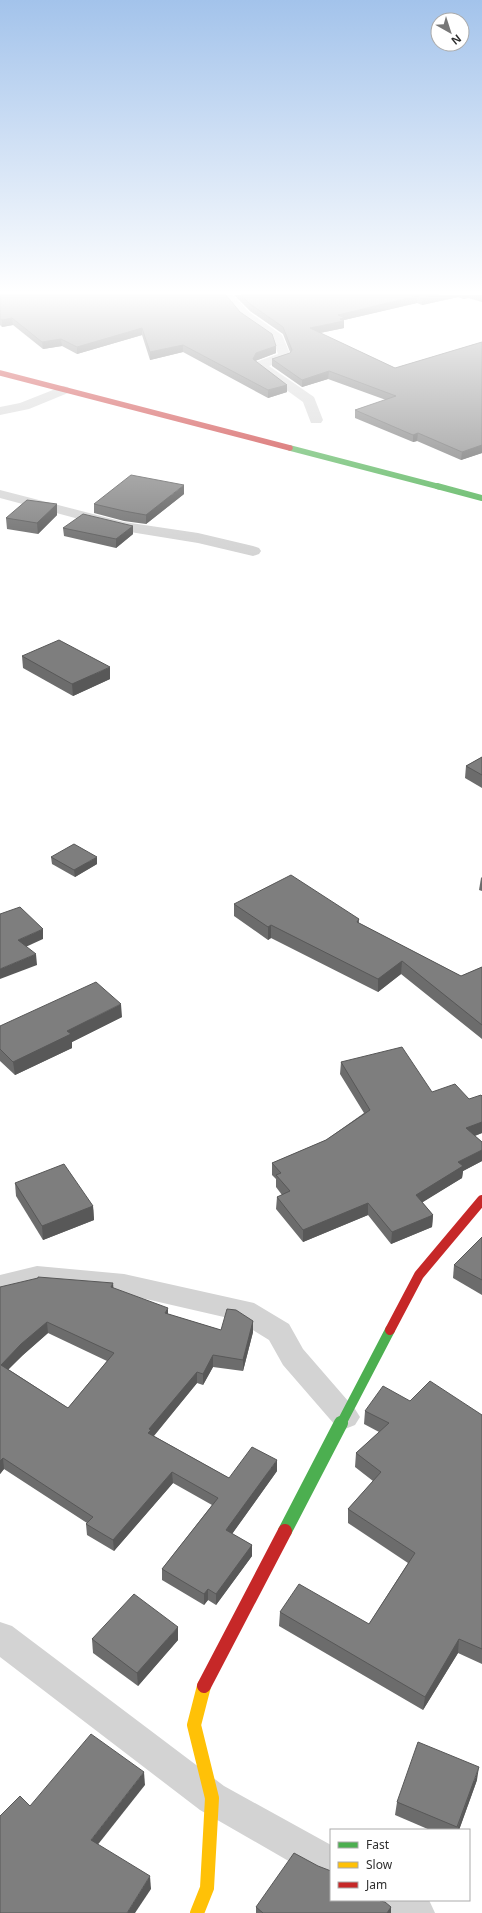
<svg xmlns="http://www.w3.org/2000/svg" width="482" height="1913" font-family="'Noto Sans',sans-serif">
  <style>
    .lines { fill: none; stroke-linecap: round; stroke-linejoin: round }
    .street { fill: #d3d3d3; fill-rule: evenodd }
    .fast-far3 { stroke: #4caf50; stroke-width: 5.5 }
    .fast-far2 { stroke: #4caf50; stroke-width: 6 }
    .fast-far1 { stroke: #4caf50; stroke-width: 10 }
    .fast { stroke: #4caf50; stroke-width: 14 }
    .slow { stroke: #ffc107; stroke-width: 14 }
    .jam-far2 { stroke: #c62828; stroke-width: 5.5 }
    .jam-far1 { stroke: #c62828; stroke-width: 10 }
    .jam { stroke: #c62828; stroke-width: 14 }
    .wall { fill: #6c6c6c; fill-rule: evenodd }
    .shaded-wall { fill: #585858 }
    .building { fill: #7e7e7e; stroke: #585858; fill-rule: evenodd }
  </style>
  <rect width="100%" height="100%" fill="#fff"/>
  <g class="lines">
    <g class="street">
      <polygon points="222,295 233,295 249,312 282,335 291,356 289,359 269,366 314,397 323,420 321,423 311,423 303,402 256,368 254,365 256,362 278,354 273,340 241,318"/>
      <polygon points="63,386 68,387 70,390 68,393 29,409 0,415 0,407 20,403"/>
      <polygon points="0,490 124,522 198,533 253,546 259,548 261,551 259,554 253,556 198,543 124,531 0,498"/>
      <polygon points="37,1266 124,1274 254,1303 289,1324 303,1349 355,1409 360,1417 355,1425 345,1429 335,1425 283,1365 269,1340 237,1320 124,1294 37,1286 0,1295 0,1275"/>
      <polygon points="0,1622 12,1626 224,1786 331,1845 331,1883 318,1878 200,1810 0,1657"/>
      <polygon points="375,1900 429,1900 435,1913 380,1913"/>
    </g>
    <polyline class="fast-far3" points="290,448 440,487"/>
    <polyline class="fast-far2" points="437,486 482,498"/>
    <polyline class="fast-far1" points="341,1424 390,1330"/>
    <polyline class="fast" points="285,1531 341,1423"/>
    <polyline class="slow" points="197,1913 207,1888 212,1798 194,1725 204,1686"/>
    <polyline class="jam-far2" points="0,373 290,448"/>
    <polyline class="jam-far1" points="390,1330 419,1275 482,1200"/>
    <polyline class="jam" points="204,1686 285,1531"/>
  </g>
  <g class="wall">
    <polygon points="0,295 240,312 276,346 276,353 255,361 287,385 287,392 268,398 183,352 150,360 142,335 77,354 62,346 43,349 13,325 2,327 0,325"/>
    <polygon points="234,295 482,295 482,302 468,298 463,299 458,297 422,305 417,303 344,320 344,328 320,333 395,368 482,342 482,453 461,460 417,441 413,442 355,418 355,410 386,400 328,379 302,387 272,366 272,359 290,353 290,352 283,334 250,311"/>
    <polygon points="184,494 146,524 124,521 94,513 94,504"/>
    <polygon points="57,504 57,515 38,534 7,529 6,518"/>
    <polygon points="133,526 133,534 116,548 64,536 63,528"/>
    <polygon points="22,656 110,679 73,696 23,668"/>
    <polygon points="482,757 482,788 465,778 466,766"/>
    <polygon points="51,857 97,864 75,877 52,864"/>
    <polygon points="482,877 482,891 479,890 481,878"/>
    <polygon points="234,904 359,919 359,923 461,976 482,967 482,1039 401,974 378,992 271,938 268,940 234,916"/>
    <polygon points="122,1017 72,1042 72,1048 15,1075 0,1061 0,1026"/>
    <polygon points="341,1062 432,1092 469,1099 482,1096 482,1133 475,1136 482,1142 482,1161 463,1171 462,1178 422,1202 433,1215 432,1227 391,1244 368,1215 303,1242 276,1209 277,1197 282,1195 276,1187 276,1179 272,1175 272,1163 326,1140 364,1113 340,1074"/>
    <polygon points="15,1183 93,1206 94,1220 43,1240 16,1196"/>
    <polygon points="482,1237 482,1295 453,1278 454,1265"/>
    <path d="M 0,1287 L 114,1289 L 168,1314 L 221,1330 L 253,1321 L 253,1332 L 243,1371 L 213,1367 L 203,1385 L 197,1383 L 154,1436 L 229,1478 L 277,1471 L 232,1534 L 252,1545 L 252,1556 L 216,1605 L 208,1600 L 204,1605 L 162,1580 L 162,1569 L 212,1505 L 173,1483 L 114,1551 L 87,1535 L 86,1524 L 87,1523 L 4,1469 L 0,1474 ZM 48,1333 L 107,1361 L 68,1408 L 8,1369 L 23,1355 Z"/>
    <polygon points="410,1401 482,1415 482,1664 458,1653 423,1710 279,1626 280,1612 369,1624 408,1563 348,1523 348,1509 373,1481 355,1467 356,1453 379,1432 364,1424 365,1411"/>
    <polygon points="92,1639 178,1640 138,1686 93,1653"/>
    <polygon points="477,1780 459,1830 430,1830 395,1815 397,1802"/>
    <polygon points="380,1901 391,1907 391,1913 256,1913 256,1907"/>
  </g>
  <g class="shaded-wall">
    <polygon points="439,295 458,295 458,297 422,305 422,298"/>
    <polygon points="463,295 468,295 468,298 463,299"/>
    <polygon points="417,296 417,303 344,320 344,328 310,335 310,328 338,315"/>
    <polygon points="12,318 13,325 2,327 2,320"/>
    <polygon points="142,328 142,335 77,354 77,347"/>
    <polygon points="61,339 62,346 43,349 42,342"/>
    <polygon points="183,345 183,352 150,360 150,352"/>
    <polygon points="276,346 276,353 255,361 253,359 256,353"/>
    <polygon points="329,371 328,379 302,387 302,380"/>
    <polygon points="287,385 287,392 268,398 268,390"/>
    <polygon points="418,433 417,441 413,442 413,435"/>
    <polygon points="482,445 482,453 461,460 462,452"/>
    <polygon points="184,485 184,494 146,524 146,515"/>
    <polygon points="57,504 57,515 38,534 37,523"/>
    <polygon points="133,526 133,534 116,548 116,539"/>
    <polygon points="110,667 110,679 73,696 72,684"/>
    <polygon points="97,857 97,864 75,877 74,870"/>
    <polygon points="271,925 271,938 268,940 268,927"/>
    <polygon points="43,929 43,939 19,950 18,940"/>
    <polygon points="36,954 37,965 0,979 0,969"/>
    <polygon points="402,961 401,974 378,992 378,979"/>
    <polygon points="121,1004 122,1017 72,1042 72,1048 15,1075 13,1062 67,1031"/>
    <polygon points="482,1122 482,1133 465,1139 466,1128"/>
    <polygon points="482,1150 482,1161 463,1171 462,1178 415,1207 416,1195 458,1162"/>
    <polygon points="368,1203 368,1215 303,1242 303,1230"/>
    <polygon points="93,1206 94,1220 43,1240 42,1226"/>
    <polygon points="433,1215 432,1227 391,1244 392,1232"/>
    <polygon points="113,1283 114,1295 111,1287"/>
    <polygon points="168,1308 168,1319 165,1313"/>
    <polygon points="253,1321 253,1332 243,1371 243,1360"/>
    <polygon points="47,1322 48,1333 23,1355 2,1376 1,1365 21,1344"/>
    <polygon points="213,1355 213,1367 203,1385 203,1374"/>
    <polygon points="197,1372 197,1383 151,1439 148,1433 149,1429"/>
    <polygon points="3,1458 4,1469 0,1474 0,1461"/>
    <polygon points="277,1460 277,1471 227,1541 226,1530"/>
    <polygon points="172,1472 173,1483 114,1551 113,1540"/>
    <polygon points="252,1545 252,1556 216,1605 216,1594"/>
    <polygon points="208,1589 208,1600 204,1605 204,1594"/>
    <polygon points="178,1627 178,1640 138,1686 137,1673"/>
    <polygon points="459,1639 458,1653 423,1710 425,1697"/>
    <polygon points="479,1767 477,1780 459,1830 457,1830"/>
    <polygon points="144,1772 145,1785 92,1852 91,1840"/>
    <polygon points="150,1876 151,1889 135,1913 127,1913"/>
    <polygon points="391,1907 391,1913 387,1913"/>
  </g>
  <g class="building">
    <polygon points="0,295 226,295 240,312 272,334 276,346 256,353 253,359 287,385 268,390 183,345 150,352 142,328 77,347 61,339 42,342 12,318 2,320 0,319"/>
    <polygon points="241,295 439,295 422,298 417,296 338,315 345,318 340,319 344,321 310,328 395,368 482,342 482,445 462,452 418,433 413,435 355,410 396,396 329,371 302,380 272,359 290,353 292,350 283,327 250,304"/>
    <polygon points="131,475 184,485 146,515 124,511 94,504"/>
    <polygon points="27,500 57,504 37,523 6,518"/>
    <polygon points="83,514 133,526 116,539 63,528"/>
    <polygon points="59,640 110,667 72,684 22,656"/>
    <polygon points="482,757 482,775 466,766"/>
    <polygon points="74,844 97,857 74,870 51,857"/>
    <polygon points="291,875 359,919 357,922 461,976 482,967 482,1025 402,961 378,979 271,925 268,927 234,904"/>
    <polygon points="20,907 43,929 18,940 36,954 0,969 0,914"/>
    <polygon points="96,982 121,1004 67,1031 71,1034 13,1062 0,1049 0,1026"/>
    <polygon points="402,1047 432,1092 455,1084 469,1099 481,1095 482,1096 482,1122 466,1128 482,1142 482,1150 458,1162 463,1166 416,1195 433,1215 392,1232 368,1203 303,1230 277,1197 290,1191 276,1175 281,1173 272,1163 326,1140 370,1110 341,1062"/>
    <polygon points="64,1164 93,1206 42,1226 15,1183"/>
    <polygon points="482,1237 482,1280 454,1265"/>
    <path d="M 38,1277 L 113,1283 L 111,1287 L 168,1308 L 165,1313 L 221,1330 L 227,1309 L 236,1310 L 253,1321 L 243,1360 L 213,1355 L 203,1374 L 197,1372 L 149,1429 L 151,1430 L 148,1433 L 229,1478 L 252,1447 L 277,1460 L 226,1530 L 252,1545 L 216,1594 L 208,1589 L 204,1594 L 162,1569 L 218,1498 L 172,1472 L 113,1540 L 86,1524 L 93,1517 L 3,1458 L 0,1461 L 0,1287 L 38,1278 ZM 47,1322 L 114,1353 L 68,1408 L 1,1365 L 21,1344 Z"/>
    <polygon points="430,1381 482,1415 482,1649 459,1639 425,1697 280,1612 299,1584 369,1624 415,1553 348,1509 381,1472 356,1453 389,1423 365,1411 383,1386 410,1401"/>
    <polygon points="134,1594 178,1627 137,1673 92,1639"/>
    <polygon points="91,1734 144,1772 91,1840 150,1876 127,1913 0,1913 0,1816 20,1796 30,1806"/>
    <polygon points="418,1742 479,1767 457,1827 397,1802"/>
    <polygon points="294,1853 318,1866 331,1871 331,1900 380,1900 380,1901 385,1902 391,1907 387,1913 263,1913 256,1907"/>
  </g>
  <linearGradient id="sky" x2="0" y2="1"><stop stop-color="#a3c3eb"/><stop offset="0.52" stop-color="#fff"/><stop offset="1" stop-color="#fff" stop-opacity="0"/></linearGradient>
  <rect width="482" height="562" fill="url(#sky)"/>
  <rect x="330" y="1829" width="140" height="72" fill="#ffffff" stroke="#ababab"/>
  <rect x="338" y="1842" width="20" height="6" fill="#4caf50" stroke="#ababab"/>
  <text x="366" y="1849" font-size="12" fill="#2e2e2e">Fast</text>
  <rect x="338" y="1862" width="20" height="6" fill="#ffc107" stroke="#ababab"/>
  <text x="366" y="1869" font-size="12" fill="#2e2e2e">Slow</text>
  <rect x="338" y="1882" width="20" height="6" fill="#c62828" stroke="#ababab"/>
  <text x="366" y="1889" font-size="12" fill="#2e2e2e">Jam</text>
  <g transform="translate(450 32) rotate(141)"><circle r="19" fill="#ffffff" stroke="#ababab"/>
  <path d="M0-3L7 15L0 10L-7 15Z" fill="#777777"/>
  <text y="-6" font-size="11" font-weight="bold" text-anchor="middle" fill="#2e2e2e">N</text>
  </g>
</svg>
